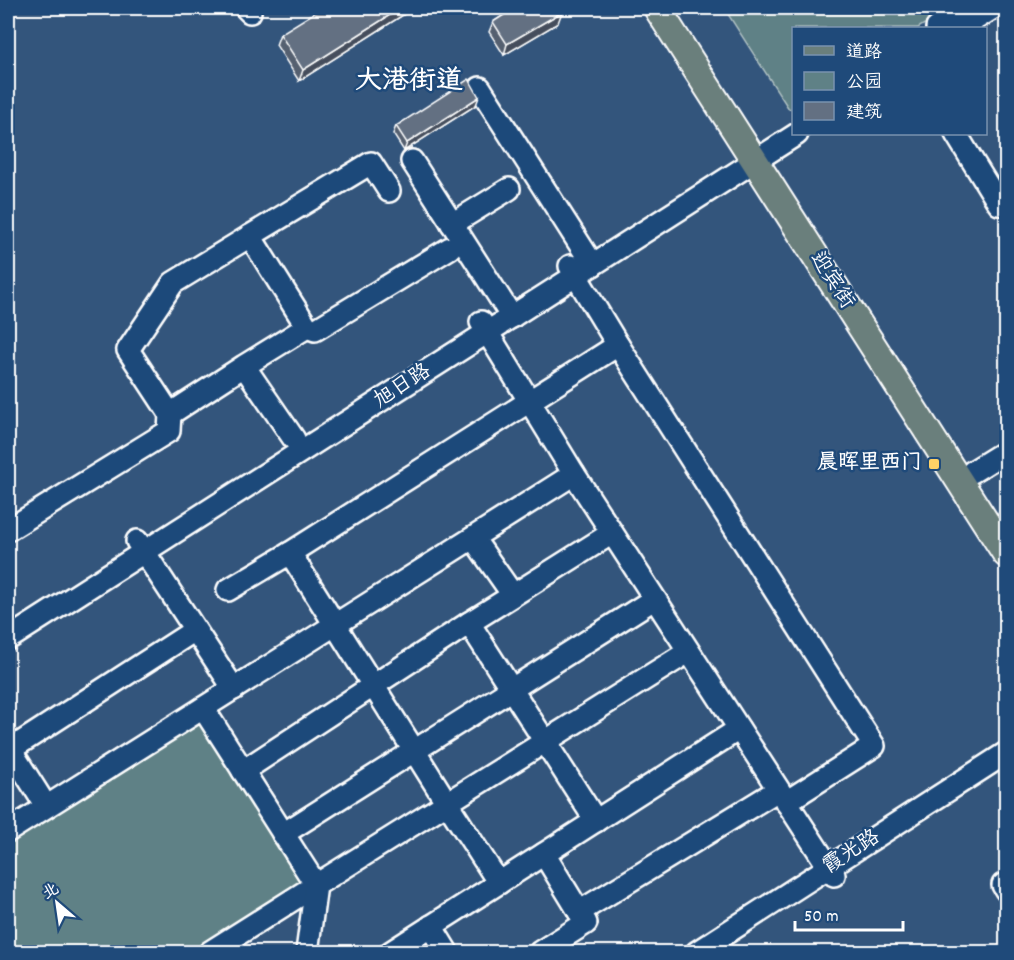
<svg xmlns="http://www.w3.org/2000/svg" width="1014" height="960" font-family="Dekko,'LXGW WenKai TC',sans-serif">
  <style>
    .park { fill: #5f8186; stroke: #afc0c2; stroke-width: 1.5 }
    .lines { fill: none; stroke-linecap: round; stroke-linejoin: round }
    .minor-casing { stroke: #fff; stroke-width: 26 }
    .major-casing { stroke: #fff; stroke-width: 30 }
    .minor { stroke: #1f4a7a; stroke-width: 21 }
    .major { stroke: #6a7f7c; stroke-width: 26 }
    .wall { fill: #556070; stroke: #fff; stroke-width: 1.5 }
    .shaded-wall { fill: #454e5b; stroke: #fff; stroke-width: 1.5 }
    .building { fill: #637082; stroke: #fff; stroke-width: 1.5 }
    .poi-dot { fill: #ffd166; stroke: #1f4a7a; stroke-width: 2 }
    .labels { text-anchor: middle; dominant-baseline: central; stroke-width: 5; stroke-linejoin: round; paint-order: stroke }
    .street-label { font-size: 21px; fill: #fff; stroke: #1f4a7a }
    .poi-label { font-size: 21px; font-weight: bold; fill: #fff; stroke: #1f4a7a; text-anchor: end }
    .district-label { font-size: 27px; font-weight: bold; fill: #fff; stroke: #1f4a7a }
  </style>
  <rect width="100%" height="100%" fill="#33557c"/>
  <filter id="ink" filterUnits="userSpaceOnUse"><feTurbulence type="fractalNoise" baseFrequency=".0167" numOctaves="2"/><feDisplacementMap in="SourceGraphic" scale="12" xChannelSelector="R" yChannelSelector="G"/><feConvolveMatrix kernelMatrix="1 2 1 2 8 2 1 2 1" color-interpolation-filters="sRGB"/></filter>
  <g filter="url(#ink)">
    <g class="park">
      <polygon points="724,8 951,8 918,28 794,28 794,107 789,109"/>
      <polygon points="199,722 307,884 198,952 8,952 8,838"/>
    </g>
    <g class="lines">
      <g class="minor-casing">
        <g id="minor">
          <polyline points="246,8 250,12"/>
          <polyline points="937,28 970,8"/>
          <polyline points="961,28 993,8"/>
          <polyline points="480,88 593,265"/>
          <polyline points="956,134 999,204"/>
          <polyline points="412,161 512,317"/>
          <polyline points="452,224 509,189"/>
          <polyline points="250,236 371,163 389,191"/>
          <polyline points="570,266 618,345 874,746 786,802"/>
          <polyline points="481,322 574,474 834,875"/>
          <polyline points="307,327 315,330 450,248"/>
          <polyline points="244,366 170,414 128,350 173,283 250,236 307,327 244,366 294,439"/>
          <polyline points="972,472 1006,451"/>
          <polyline points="8,530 169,431 170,414"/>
          <polyline points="473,538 513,595"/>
          <polyline points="137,541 234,689"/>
          <polyline points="290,553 447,803 499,883"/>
          <polyline points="228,590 290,553 618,345"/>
          <polyline points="469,623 596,821"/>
          <polyline points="8,639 797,134"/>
          <polyline points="203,708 316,885 210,952"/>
          <polyline points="8,746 46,806"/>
          <polyline points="8,751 195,630"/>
          <polyline points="243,771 469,623 612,533"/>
          <polyline points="8,831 574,474"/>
          <polyline points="283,834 654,599"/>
          <polyline points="1003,885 1006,890"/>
          <polyline points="579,912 778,790"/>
          <polyline points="431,926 447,952"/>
          <polyline points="307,952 316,885 688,652"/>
          <polyline points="391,952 739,729"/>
          <polyline points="540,952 586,923 544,854"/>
          <polyline points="697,952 1006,753"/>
        </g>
      </g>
      <g class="major-casing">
        <polyline id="major" points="657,8 1006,554"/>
      </g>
      <use href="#minor" class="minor"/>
      <use href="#major" class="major"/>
    </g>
    <g class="wall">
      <polygon points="414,8 299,81 276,45 280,34"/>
      <polygon points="508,8 559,8 558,23 504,55 489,32 493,22 510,11"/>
      <polygon points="476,105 404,151 393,134 396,126"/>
    </g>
    <g class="shaded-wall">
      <polygon points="401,8 414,8 299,81 303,70"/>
      <polygon points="562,12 558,23 504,55 507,44"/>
      <polygon points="479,97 476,105 404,151 407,143"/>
    </g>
    <g class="building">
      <polygon points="322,8 401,8 303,70 280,34"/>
      <polygon points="515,8 559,8 562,12 507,44 493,22"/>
      <polygon points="469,79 479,97 407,143 396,126"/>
    </g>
  </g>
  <rect class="poi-dot" x="928" y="458" width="12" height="12" rx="3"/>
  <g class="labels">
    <g class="street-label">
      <text transform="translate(831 281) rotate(57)">迎宾街</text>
      <text transform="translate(403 387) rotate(-33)">旭日路</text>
      <text transform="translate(852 853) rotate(-33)">霞光路</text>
    </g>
    <g class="poi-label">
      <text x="922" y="464">晨晖里西门</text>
    </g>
    <g class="district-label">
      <text x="409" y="82">大港街道</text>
    </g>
  </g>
  <rect width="1014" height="960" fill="none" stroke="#1f4a7a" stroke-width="30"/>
  <rect x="15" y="15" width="984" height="930" fill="none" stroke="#fff" stroke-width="2" filter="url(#ink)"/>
  <rect x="792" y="27" width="195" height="108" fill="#1f4a7a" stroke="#7992af" stroke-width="1.5"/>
  <rect x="804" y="46" width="30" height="9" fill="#6a7f7c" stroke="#7992af" stroke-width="1.5"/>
  <text x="846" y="57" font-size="18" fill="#ffffff">道路</text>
  <rect x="804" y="72" width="30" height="18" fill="#5f8186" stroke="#7992af" stroke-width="1.5"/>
  <text x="846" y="87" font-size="18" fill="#ffffff">公园</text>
  <rect x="804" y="102" width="30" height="18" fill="#637082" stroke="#7992af" stroke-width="1.5"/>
  <text x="846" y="117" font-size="18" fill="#ffffff">建筑</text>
  <g transform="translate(57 903) rotate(331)" stroke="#1f4a7a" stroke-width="4.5" paint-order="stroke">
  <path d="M0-4.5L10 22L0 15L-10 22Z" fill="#ffffff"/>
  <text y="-9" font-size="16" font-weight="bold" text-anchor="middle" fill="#ffffff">北</text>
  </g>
  <path d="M795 921v9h108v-9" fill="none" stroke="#ffffff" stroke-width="3"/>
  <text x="804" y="921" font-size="18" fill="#ffffff" stroke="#1f4a7a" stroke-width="4.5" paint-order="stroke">50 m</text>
</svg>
